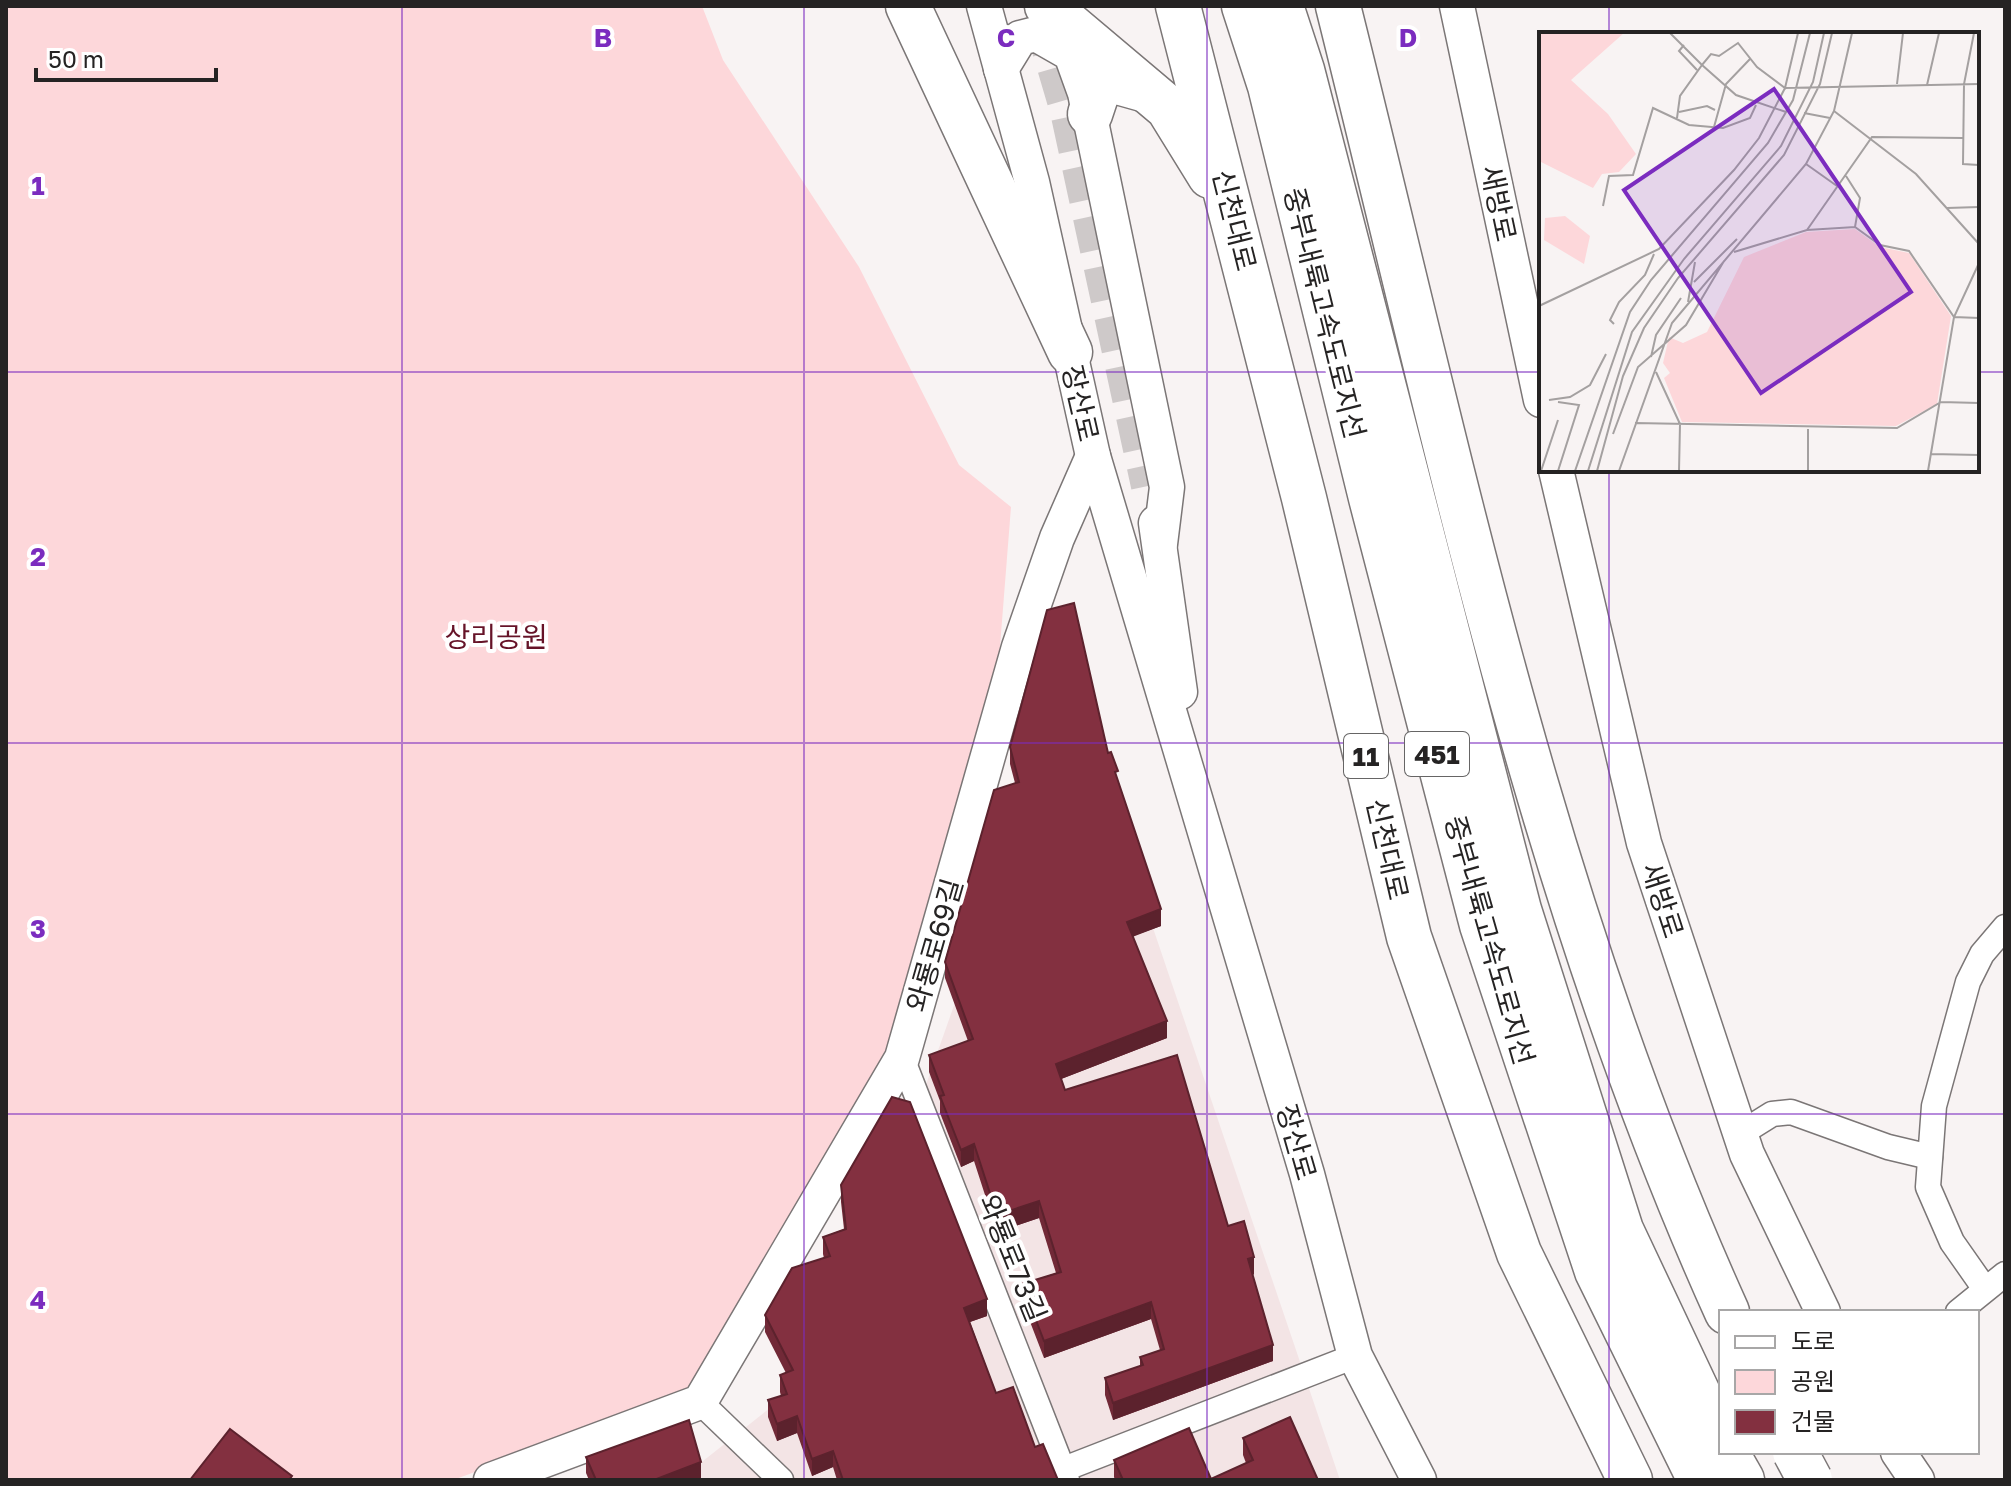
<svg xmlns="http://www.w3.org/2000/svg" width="2011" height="1486" font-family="'Golos Text','Noto Sans KR',sans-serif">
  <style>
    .built { fill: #f3e4e5 }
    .green { fill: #fdd7da }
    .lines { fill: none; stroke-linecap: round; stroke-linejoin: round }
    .secondary-tunnel { stroke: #cec9c9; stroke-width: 34; stroke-dasharray: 34 17; stroke-linecap: butt }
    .street-casing { stroke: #7b7676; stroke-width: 27 }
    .secondary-casing { stroke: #7b7676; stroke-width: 37 }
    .highway-casing { stroke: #7b7676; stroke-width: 47 }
    .street { stroke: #fff; stroke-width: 24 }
    .secondary { stroke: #fff; stroke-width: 34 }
    .highway { stroke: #fff; stroke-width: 44 }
    .highway-bridge-casing { stroke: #7b7676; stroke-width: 47; stroke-linecap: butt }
    .highway-bridge { stroke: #fff; stroke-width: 44 }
    .wall { fill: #712937 }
    .shaded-wall { fill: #5c222d }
    .building { fill: #833040; stroke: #5c222d; stroke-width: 2 }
    .grid { fill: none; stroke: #7b2cbf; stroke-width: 2; stroke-opacity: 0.55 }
    .labels { text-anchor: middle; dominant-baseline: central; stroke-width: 8; stroke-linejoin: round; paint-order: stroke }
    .shield { fill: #fff; stroke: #666565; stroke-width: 2 }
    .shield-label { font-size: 26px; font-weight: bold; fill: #252323 }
    .street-label { font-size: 28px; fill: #252323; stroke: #fff }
    .park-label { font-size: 28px; fill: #661328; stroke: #fff }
    .inset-road { fill: none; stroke: #a4a0a0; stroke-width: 2 }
    .view { fill: #7b2cbf; fill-opacity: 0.15; stroke: #7b2cbf; stroke-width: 4 }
    .inset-edge { fill: none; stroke: #252323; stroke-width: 4 }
    .grid-label { font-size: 26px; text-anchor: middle; font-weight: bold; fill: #7b2cbf; stroke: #fff; stroke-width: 8; stroke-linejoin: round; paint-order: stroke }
  </style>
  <rect width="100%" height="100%" fill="#f8f3f3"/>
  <polygon class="built" points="1069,680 1340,1480 679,1480 828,1362"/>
  <polygon class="green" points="6,6 702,6 723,60 859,267 959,465 1011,507 999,659 891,1050 687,1395 453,1480 6,1480"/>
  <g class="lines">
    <polyline class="secondary-tunnel" points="1040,19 1067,111 1148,486"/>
    <g class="street-casing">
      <g id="street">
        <polyline points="902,1058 1067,1480"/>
        <polyline points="1740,1134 1772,1114 1791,1112 1888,1147 1930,1157"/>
        <polyline points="1985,1289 1952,1242 1928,1187 1934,1106 1968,982 1982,954 2005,927"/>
        <polyline points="1958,1312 2005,1274"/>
        <polyline points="700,1402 781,1480"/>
        <polyline points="1064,1469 1355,1356"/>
      </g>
    </g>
    <g class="secondary-casing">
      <g id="secondary">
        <polyline points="984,6 1032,182 1093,456 1307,1174 1355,1356 1419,1480"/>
        <polyline points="1457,6 1541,400"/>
        <polyline points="1001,69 1020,38 1036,34 1071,54 1085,93 1167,487 1160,544"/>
        <polyline points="1556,470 1644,843 1747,1154 1823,1312"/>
        <polyline points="1156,523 1180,692"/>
        <polyline points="1898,1452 1917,1480"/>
        <polyline points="491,1480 700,1402 902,1058 1019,647 1057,538 1093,456"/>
      </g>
    </g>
    <g class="highway-casing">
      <g id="highway">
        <polyline points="908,6 1070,352"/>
        <polyline points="1047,6 1168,108 1210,176"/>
        <polyline points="1178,6 1304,498 1409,937 1519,1253 1630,1480"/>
        <polyline points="1244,6 1270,86 1371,498 1482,925 1597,1271 1700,1480"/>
        <polyline points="1281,6 1302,70 1519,910 1621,1230 1721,1442"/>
        <path d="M 1338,6 C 1448,446 1539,897 1727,1312"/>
        <polyline points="1090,114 1099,87 1114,81 1146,90"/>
        <polyline points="1726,1452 1742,1480"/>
      </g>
    </g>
    <use href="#street" class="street"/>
    <use href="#secondary" class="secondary"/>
    <use href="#highway" class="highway"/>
    <g class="highway-bridge-casing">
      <polyline id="highway-bridge" points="1795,1452 1810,1480"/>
    </g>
    <use href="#highway-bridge" class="highway-bridge"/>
  </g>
  <g class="wall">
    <polygon points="1010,747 1108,753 1118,780 1161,926 1133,936 1167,1038 1061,1079 1065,1090 1228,1226 1254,1274 1253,1275 1273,1361 1113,1420 1105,1395 1105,1378 1140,1366 1140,1357 1160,1350 1151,1319 1044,1358 1022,1301 1022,1284 1056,1273 1039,1218 997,1232 974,1161 961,1167 940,1113 940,1101 929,1072 929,1055 968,1041 945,978 945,962 1015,783 1010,764"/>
    <polygon points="841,1185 987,1316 970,1322 996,1393 1058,1480 837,1480 833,1467 812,1476 797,1433 777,1441 768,1417 768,1400 781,1396 780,1392 780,1375 786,1373 765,1332 765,1315 824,1258 823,1254 823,1237 844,1229 841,1202"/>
    <polygon points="1243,1438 1318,1480 1115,1480 1114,1477 1114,1460 1211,1479 1246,1463 1243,1455"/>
    <polygon points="586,1457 701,1479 698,1480 589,1480 586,1473"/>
  </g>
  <g class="shaded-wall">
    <polygon points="1161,909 1161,926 1127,939 1127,922"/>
    <polygon points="1167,1021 1167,1038 1056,1081 1056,1064"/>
    <polygon points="974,1144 974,1161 961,1167 961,1150"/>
    <polygon points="1039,1201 1039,1218 997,1232 997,1215"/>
    <polygon points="1254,1257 1254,1274 1248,1276 1248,1259"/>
    <polygon points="987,1299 987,1316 964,1324 964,1308"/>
    <polygon points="1151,1302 1151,1319 1044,1358 1044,1341"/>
    <polygon points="1273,1345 1273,1361 1113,1420 1113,1403"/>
    <polygon points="797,1416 797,1433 777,1441 777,1424"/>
    <polygon points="833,1451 833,1467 812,1476 812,1459"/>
    <polygon points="701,1462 701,1479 698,1480 654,1480"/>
  </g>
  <g class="building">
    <polygon points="1074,603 1108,753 1111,752 1118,771 1115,772 1161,909 1127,922 1167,1021 1056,1064 1065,1090 1177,1055 1228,1226 1244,1221 1254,1257 1248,1259 1273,1345 1113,1403 1105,1378 1143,1365 1140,1357 1164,1349 1151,1302 1044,1341 1022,1284 1061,1272 1039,1201 997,1215 974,1144 961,1150 940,1096 944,1095 929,1055 973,1039 945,962 994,790 1019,782 1010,747 1047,610"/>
    <polygon points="892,1097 910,1102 987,1299 964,1308 996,1393 1013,1387 1035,1447 1043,1444 1058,1480 843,1480 833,1451 812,1459 797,1416 777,1424 768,1400 787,1394 780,1375 793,1370 765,1315 792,1268 830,1256 823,1237 846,1229 841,1185"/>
    <polygon points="1290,1417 1318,1480 1123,1480 1114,1460 1189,1428 1211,1479 1253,1460 1243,1438"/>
    <polygon points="689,1420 701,1462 654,1480 596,1480 586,1457"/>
    <polygon points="230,1429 292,1476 289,1480 190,1480"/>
  </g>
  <path class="grid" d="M 402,6 L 402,1480M 804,6 L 804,1480M 1207,6 L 1207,1480M 1609,6 L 1609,34M 6,372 L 1541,372M 1977,372 L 2005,372M 1609,470 L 1609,1480M 6,743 L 2005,743M 6,1114 L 2005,1114"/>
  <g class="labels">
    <g class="shield">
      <rect x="1405" y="732" width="64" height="44" rx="6"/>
      <rect x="1344" y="734" width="44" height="44" rx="6"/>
    </g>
    <g class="shield-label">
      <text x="1437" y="754">451</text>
      <text x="1366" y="756">11</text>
    </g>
    <g class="street-label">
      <text transform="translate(1499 203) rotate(78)">새방로</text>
      <text transform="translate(1235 220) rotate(76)">신천대로</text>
      <text transform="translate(1325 313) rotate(76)">중부내륙고속도로지선</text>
      <text transform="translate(1081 403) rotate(77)">장산로</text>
      <text transform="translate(1388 849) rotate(77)">신천대로</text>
      <text transform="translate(1663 900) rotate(72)">새방로</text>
      <text transform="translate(1490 940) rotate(74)">중부내륙고속도로지선</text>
      <text transform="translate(934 945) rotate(-74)">와룡로69길</text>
      <text transform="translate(1297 1142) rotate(74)">장산로</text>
      <text transform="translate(1013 1258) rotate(68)">와룡로73길</text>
    </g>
    <g class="park-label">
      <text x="496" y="636">상리공원</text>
    </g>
  </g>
  <g transform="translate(1539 32)">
    <rect width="440" height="440" fill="#f8f3f3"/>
    <path d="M 0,1 L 85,1 L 32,48 L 69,82 L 97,122 L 80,140 L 63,142 L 54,156 L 0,129 ZM 26,184 L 51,204 L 45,232 L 5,208 L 6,186 ZM 316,197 L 341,215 L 370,221 L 412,284 L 398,372 L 357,394 L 143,390 L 125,346 L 131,341 L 124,331 L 130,305 L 144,311 L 168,300 L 205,225 L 267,200 Z" fill="#fdd7da"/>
    <path class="inset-road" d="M 131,1 L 163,33 L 172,22 L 180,24 L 199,11 L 218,35 L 246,56 L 259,1M 435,1 L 425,52 L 424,132 L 440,133M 145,13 L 140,19 L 158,38M 358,52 L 364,1M 388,53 L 400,1M 295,79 L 377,142 L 440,212M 140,80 L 168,74 L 176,78M 265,81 L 291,86M 138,86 L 141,64 L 163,33 L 197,63 L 247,80M 175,95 L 187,52 L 211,27M 267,132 L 298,154M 307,144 L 321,166 L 316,195M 64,174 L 70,144 L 94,143 L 114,76 L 150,93 L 184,96 L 211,86 L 217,73M 408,176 L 440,175M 268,198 L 333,105 L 424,106M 195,220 L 268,198 L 316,195 L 341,213 L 370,219 L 415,285 L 440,286M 155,250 L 198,207M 149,270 L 156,230M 0,274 L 120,217 L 195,138 L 220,106 L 246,56 L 440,52M 75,292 L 71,288 L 80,270 L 106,243 L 115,222M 112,325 L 117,303 L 142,266M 117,340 L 141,392 L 140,439M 10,368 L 31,365 L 51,353 L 67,322M 19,370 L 40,373 L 19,439M 96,391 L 358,396 L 402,370 L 440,371M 74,402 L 99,335 L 147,293 L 185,229M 392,422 L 440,423M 2,439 L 19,388M 36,439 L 91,280 L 112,248 L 229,111 L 254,68 L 271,1M 49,439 L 93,300 L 145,227 L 242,114 L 274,50 L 285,1M 58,439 L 84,344 L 105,296 L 139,246 L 245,123 L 281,52 L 293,1M 80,439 L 133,291 L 267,132 L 295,79 L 313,1M 269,439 L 269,397M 389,439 L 415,285 L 440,231"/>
    <path class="view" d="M 235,57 L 372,260 L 222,361 L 85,158 Z"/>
    <rect width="440" height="440" class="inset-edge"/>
  </g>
  <g class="grid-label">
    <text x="603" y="47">B</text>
    <text x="1006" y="47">C</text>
    <text x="1408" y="47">D</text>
    <text x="38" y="195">1</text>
    <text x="38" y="566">2</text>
    <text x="38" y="938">3</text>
    <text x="38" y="1309">4</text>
  </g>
  <rect width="2011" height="1486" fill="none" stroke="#252323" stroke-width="16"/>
  <rect x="1719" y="1310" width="260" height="144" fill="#ffffff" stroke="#a8a7a7" stroke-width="2"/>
  <rect x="1735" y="1336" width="40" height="12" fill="#ffffff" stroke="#a8a7a7" stroke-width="2"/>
  <text x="1791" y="1350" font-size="24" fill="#252323">도로</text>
  <rect x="1735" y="1370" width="40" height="24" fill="#fdd7da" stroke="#a8a7a7" stroke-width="2"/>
  <text x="1791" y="1390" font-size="24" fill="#252323">공원</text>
  <rect x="1735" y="1410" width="40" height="24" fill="#833040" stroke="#a8a7a7" stroke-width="2"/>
  <text x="1791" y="1430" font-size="24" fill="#252323">건물</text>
  <path d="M36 68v12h180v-12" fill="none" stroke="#252323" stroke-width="4"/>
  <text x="48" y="68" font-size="24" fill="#252323" stroke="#ffffff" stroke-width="6" paint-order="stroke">50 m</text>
</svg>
